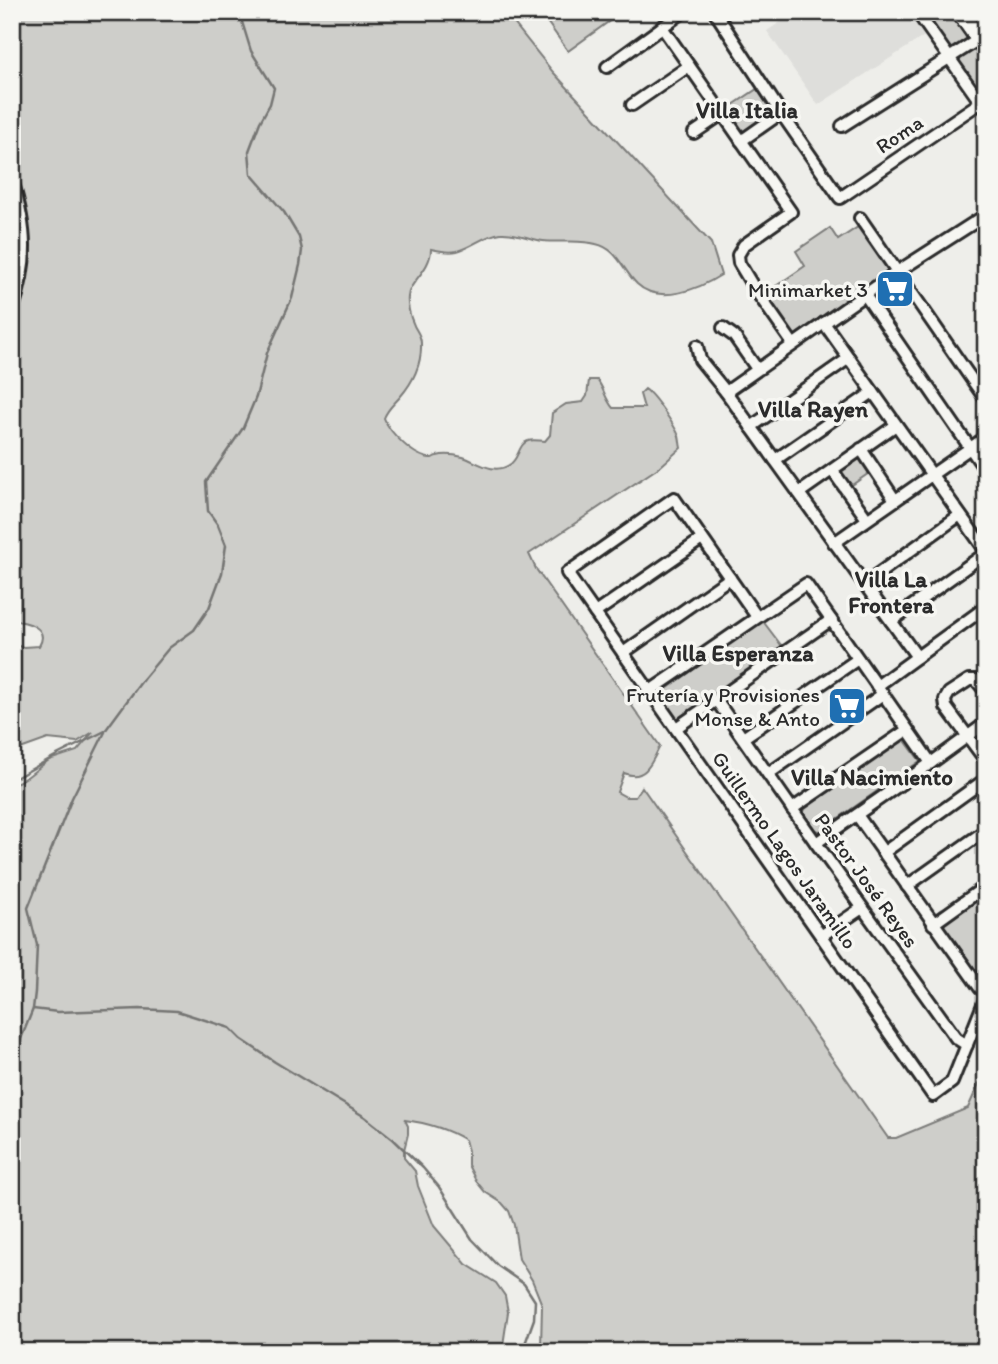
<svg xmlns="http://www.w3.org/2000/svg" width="998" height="1364" font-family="Itim,sans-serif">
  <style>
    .built { fill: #dededb }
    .green { fill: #cececa; stroke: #7c7c7a; stroke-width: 2 }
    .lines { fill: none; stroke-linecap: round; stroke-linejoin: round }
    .stream { stroke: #757573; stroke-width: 2.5 }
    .minor-casing { stroke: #2b2b2b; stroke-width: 16 }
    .highway-casing { stroke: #2b2b2b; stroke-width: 21 }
    .minor { stroke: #f6f6f2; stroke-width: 10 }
    .highway { stroke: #f6f6f2; stroke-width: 16 }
    .labels { text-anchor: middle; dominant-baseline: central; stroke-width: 7; stroke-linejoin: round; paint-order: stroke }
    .street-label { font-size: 21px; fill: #2b2b2b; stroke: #f6f6f2 }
    .poi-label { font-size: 21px; fill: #2b2b2b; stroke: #f6f6f2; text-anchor: end }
    .neighbourhood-label { font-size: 23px; font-weight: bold; fill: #2b2b2b; stroke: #f6f6f2 }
  </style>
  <rect width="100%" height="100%" fill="#eeeeea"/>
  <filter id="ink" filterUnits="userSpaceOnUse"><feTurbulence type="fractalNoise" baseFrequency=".0143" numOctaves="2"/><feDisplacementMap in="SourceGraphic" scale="14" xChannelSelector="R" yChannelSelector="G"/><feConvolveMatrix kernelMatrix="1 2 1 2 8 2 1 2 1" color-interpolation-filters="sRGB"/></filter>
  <g filter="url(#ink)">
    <polygon class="built" points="795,12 910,12 926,35 818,105 767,31"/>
    <g class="green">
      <path d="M 12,12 L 505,12 L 553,72 L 711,243 L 721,275 C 699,289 659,305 637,284 C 622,269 618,249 596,244 C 579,239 561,243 543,241 C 528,239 516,232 501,233 C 484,235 473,247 457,251 C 448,253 440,251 431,249 C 431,270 408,283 408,297 C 407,304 410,317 413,323 C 415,330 421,334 421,343 C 422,364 414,381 400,397 C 394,404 388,408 384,418 C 389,432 415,459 432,458 C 433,458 435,456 437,456 C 444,454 455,455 463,457 C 478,462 493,475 509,465 C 519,460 518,444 528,441 C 533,439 540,441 545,441 L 550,435 L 552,413 L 566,404 L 583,402 L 587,396 L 589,380 L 597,380 C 604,388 605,399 613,408 L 644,408 L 640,394 L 645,389 C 654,395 675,426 679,436 C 680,440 680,444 681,448 L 661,466 L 529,554 L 536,569 L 660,746 C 652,762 645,782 624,773 L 617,792 L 626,797 L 635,797 L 642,787 L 888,1138 L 896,1138 L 968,1108 L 986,1068 L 986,1177 L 984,1178 L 986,1183 L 986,1352 L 540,1352 L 541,1348 L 542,1305 L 532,1280 L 519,1259 L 514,1225 L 509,1211 L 502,1203 L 485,1192 L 476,1181 L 468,1165 L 468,1151 L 465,1140 C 446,1128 427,1123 405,1120 L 408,1126 L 408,1134 L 404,1150 L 404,1158 L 415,1171 L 418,1186 L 434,1226 L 466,1264 L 496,1283 L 505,1296 L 508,1312 L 502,1352 L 12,1352 L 12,785 L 27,777 L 49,760 L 77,751 L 93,732 L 77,742 L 48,739 L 12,752 L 12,645 L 23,647 L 39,646 C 50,628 27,621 12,621 L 12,244 L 19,243 L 12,204 Z"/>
      <polygon points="540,12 622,12 568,51"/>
      <polygon points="924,12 949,12 986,65 986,101"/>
      <polygon points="757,89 775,115 742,137 724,111"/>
      <polygon points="861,225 889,267 888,274 799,335 794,335 763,295 805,266 796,251 830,228 838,240"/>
      <polygon points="860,455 872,471 849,487 837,470"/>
      <polygon points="762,620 784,649 674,721 657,696"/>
      <polygon points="903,738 920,761 820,831 814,830 803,814 805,809"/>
      <polygon points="986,891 986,983 983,985 942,929 944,921"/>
    </g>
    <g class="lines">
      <g class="stream">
        <polyline points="981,54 986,60"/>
        <polyline points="12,780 57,755 105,731 144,678 169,648 194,630 209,608 222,573 226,545 218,525 208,511 206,482 243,428 256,397 267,353 292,298 300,265 302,250 299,237 284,212 251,174 249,151 260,122 270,104 274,88 251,51 239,12"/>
        <polyline points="33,1009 58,1012 140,1009 177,1011 230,1028 241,1039 275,1062 365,1117 393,1139 423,1168 439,1187 472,1239 498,1266 524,1284 535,1301 534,1319 522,1352"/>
        <polyline points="12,1061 33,1009 35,992 37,945 28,908 72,798 105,732"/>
      </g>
      <g class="minor-casing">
        <g id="minor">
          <polyline points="715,12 781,113 840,198 981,102"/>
          <polyline points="917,12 986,110"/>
          <polyline points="662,27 791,212 744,245 738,255 739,263 754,288 793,344"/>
          <polyline points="607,67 683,12"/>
          <polyline points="632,105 689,66"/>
          <polyline points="842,126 979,39"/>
          <polyline points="694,133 722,114"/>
          <polyline points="741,141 781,113"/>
          <path d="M 12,180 C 27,229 29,262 12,311"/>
          <polyline points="860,218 986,400"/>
          <polyline points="865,295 986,471"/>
          <polyline points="824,323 986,551"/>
          <polyline points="723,328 734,336 757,369"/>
          <polyline points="697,346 700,360 726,392 917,657"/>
          <polyline points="726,392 897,272 986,215"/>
          <polyline points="751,427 849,358"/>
          <polyline points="861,449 895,500"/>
          <polyline points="775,460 873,392"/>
          <polyline points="832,470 867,519"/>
          <polyline points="799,493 896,425"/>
          <polyline points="834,543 986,437"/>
          <polyline points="864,584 960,515"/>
          <polyline points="595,613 702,539"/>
          <polyline points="757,617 674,498 567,573 933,1096 952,1082 986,997"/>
          <polyline points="891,621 986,553"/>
          <polyline points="623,653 730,578"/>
          <polyline points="877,686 986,607"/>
          <polyline points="650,691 806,584 931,763"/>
          <polyline points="986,692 976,680 969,680 949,693 945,700 946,707 986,761"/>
          <polyline points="716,700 816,843 956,1038 967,1045"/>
          <polyline points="676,728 831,620"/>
          <polyline points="743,738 858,659"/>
          <polyline points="768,774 883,694"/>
          <polyline points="792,809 907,730"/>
          <polyline points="857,815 980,988 986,993"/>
          <polyline points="816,843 931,763 986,723"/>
          <polyline points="883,853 986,779"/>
          <polyline points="907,886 986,830"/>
          <polyline points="933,924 986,886"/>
          <polyline points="821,936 862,908"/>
        </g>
      </g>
      <g class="highway-casing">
        <polyline id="highway" points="960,12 986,49"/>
      </g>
      <use href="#minor" class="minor"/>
      <use href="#highway" class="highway"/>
    </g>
  </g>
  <defs>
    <g id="supermarket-square" transform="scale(2.0125)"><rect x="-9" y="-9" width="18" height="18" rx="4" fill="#1f6fb2" stroke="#f6f6f2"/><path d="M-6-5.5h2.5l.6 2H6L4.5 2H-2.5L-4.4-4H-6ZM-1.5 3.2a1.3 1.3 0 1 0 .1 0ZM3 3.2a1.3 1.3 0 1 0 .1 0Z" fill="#fff"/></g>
  </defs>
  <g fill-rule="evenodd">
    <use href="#supermarket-square" x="895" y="289"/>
    <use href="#supermarket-square" x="847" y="706"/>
  </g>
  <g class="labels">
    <g class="street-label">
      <text transform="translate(899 134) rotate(-34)">Roma</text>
      <text transform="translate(785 850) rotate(55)">Guillermo Lagos Jaramillo</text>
      <text transform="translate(867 880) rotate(54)">Pastor José Reyes</text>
    </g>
    <g class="poi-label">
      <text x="868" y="289">Minimarket 3</text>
      <text x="820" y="694">Frutería y Provisiones<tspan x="820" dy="24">Monse &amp; Anto</tspan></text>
    </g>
    <g class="neighbourhood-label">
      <text x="747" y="110">Villa Italia</text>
      <text x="813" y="409">Villa Rayen</text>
      <text x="891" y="579">Villa La<tspan x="891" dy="26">Frontera</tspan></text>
      <text x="738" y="653">Villa Esperanza</text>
      <text x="872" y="777">Villa Nacimiento</text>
    </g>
  </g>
  <rect width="998" height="1364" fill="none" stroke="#f6f6f2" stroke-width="42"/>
  <rect x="21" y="21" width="956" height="1322" fill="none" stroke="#2b2b2b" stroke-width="2.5" filter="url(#ink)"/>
</svg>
